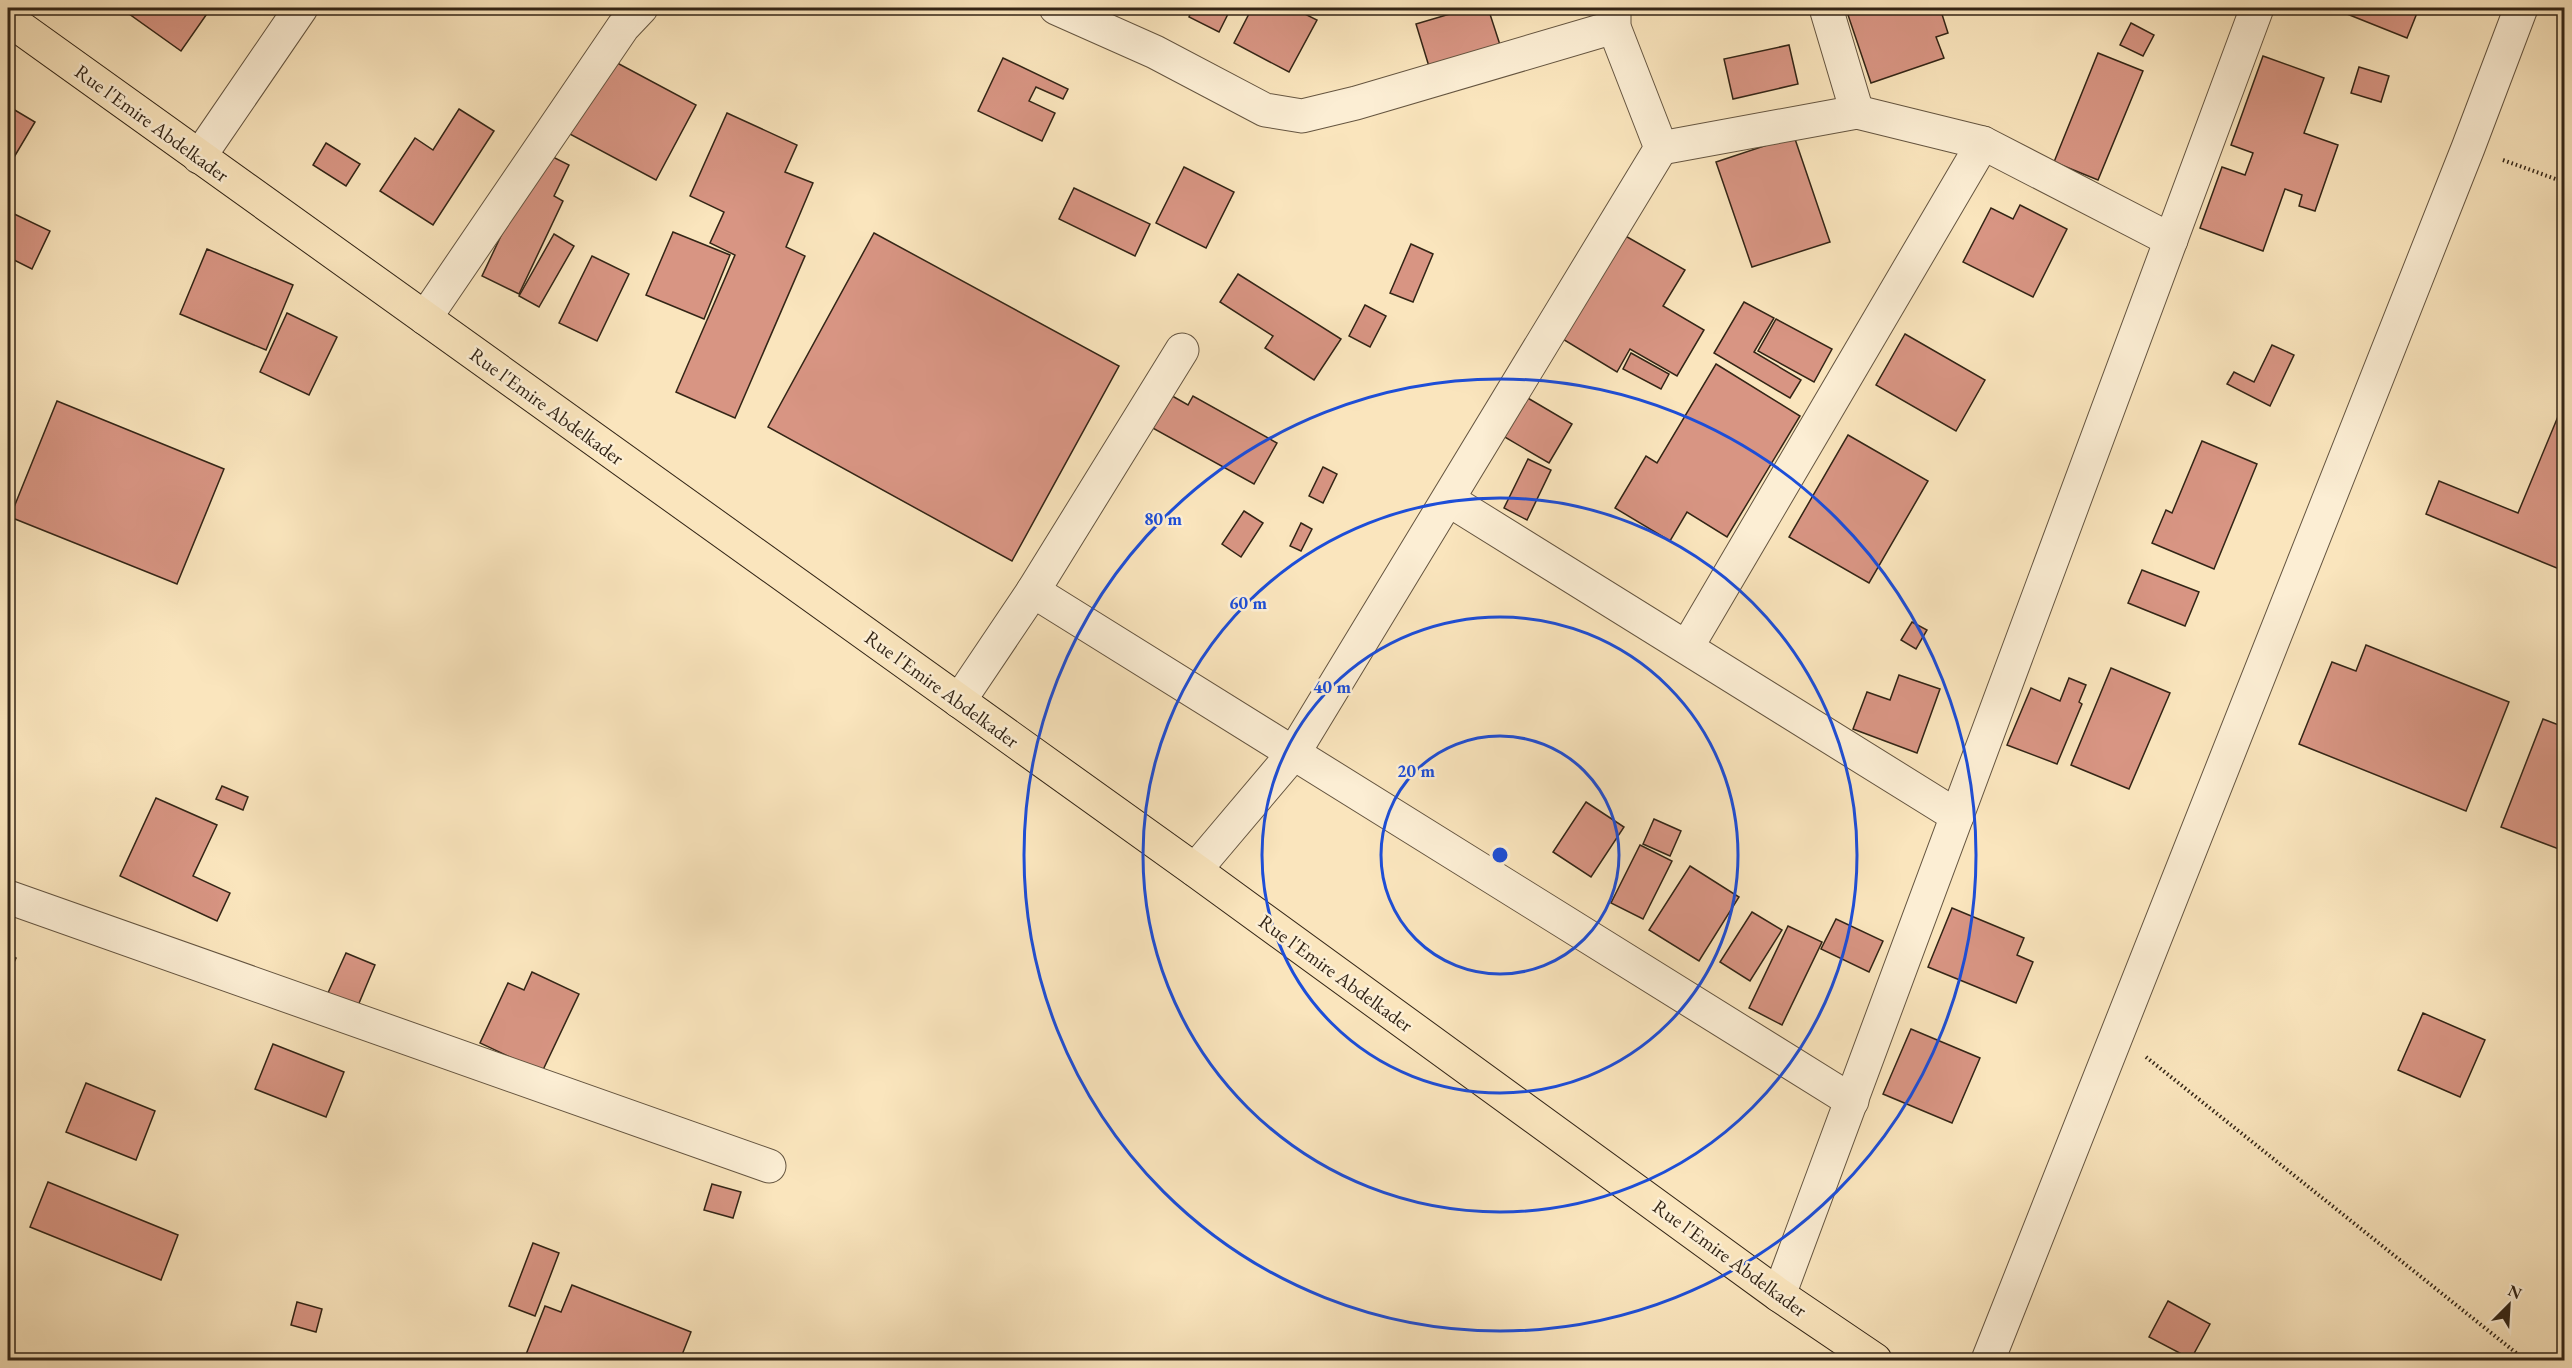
<svg xmlns="http://www.w3.org/2000/svg" width="2572" height="1368" font-family="'EB Garamond',serif">
  <style>
    .building { fill: #d89583; stroke: #332516; stroke-width: 1.5 }
    .lines { fill: none; stroke-linecap: round; stroke-linejoin: round }
    .minor-casing { stroke: #655540; stroke-width: 35 }
    .major-casing { stroke: #332516; stroke-width: 35 }
    .path { stroke: #332516; stroke-width: 4; stroke-dasharray: 1.5 3; stroke-linecap: butt }
    .minor { stroke: #fceed4; stroke-width: 33 }
    .major { stroke: #fae5bd; stroke-width: 33 }
    .ring { fill: none; stroke: #1d4ed8; stroke-width: 3 }
    .labels { text-anchor: middle; dominant-baseline: central; stroke-width: 5; stroke-linejoin: round; paint-order: stroke }
    .street-label { font-size: 20px; fill: #332516; stroke: #fceed4 }
    .centre { fill: #1d4ed8; stroke: #fceed4; stroke-width: 3 }
    .ring-label { font-size: 18px; text-anchor: middle; font-weight: bold; fill: #1d4ed8; stroke: #fceed4; stroke-width: 5; stroke-linejoin: round; paint-order: stroke }
  </style>
  <rect width="100%" height="100%" fill="#fae5bd"/>
  <filter id="stains"><feTurbulence type="fractalNoise" baseFrequency=".00333" numOctaves="4"/><feColorMatrix values="0 0 0 0 .2 0 0 0 0 .09 0 0 0 0 .02 0 0 0 .5 -.17"/></filter>
  <radialGradient id="worn" r=".72"><stop offset=".6" stop-color="#630" stop-opacity="0"/><stop offset="1" stop-color="#630" stop-opacity=".3"/></radialGradient>
  <g class="building">
    <polygon points="127,8 211,8 181,51 125,11"/>
    <polygon points="1193,8 1231,8 1219,32 1189,17"/>
    <polygon points="1252,8 1293,8 1317,20 1289,72 1234,43"/>
    <polygon points="1470,8 1488,8 1502,51 1431,73 1416,24"/>
    <polygon points="1857,8 1940,8 1948,33 1936,37 1944,58 1871,83 1847,12"/>
    <polygon points="2332,8 2419,8 2407,38"/>
    <polygon points="2131,23 2154,35 2143,56 2120,45"/>
    <polygon points="1789,45 1798,84 1733,99 1724,59"/>
    <polygon points="2098,53 2143,71 2098,180 2054,162"/>
    <polygon points="2263,56 2324,78 2304,133 2338,145 2315,211 2299,206 2302,195 2285,189 2263,251 2200,228 2222,167 2245,175 2253,153 2231,145"/>
    <polygon points="606,57 696,105 656,180 566,132"/>
    <polygon points="1003,58 1068,89 1063,99 1036,87 1029,101 1055,113 1042,141 978,111"/>
    <polygon points="2359,67 2389,76 2381,102 2351,93"/>
    <polygon points="8,106 35,122 10,164 8,162"/>
    <polygon points="459,109 494,131 433,225 380,191 415,138 433,150"/>
    <polygon points="727,113 797,145 785,172 813,183 786,247 805,256 735,418 676,392 735,255 710,243 724,212 690,196"/>
    <polygon points="1794,136 1830,242 1752,267 1716,162"/>
    <polygon points="326,143 360,164 346,186 313,165"/>
    <polygon points="541,151 569,165 554,196 563,201 519,294 482,276"/>
    <polygon points="1184,167 1234,192 1206,248 1156,223"/>
    <polygon points="1074,188 1150,224 1135,256 1059,219"/>
    <polygon points="2020,205 2067,229 2033,297 1963,262 1991,208 2013,219"/>
    <polygon points="8,211 50,231 32,269 8,257"/>
    <polygon points="673,232 730,255 704,319 646,295"/>
    <polygon points="874,233 1119,366 1012,561 768,427"/>
    <polygon points="554,234 574,246 539,307 519,296"/>
    <polygon points="1622,234 1685,270 1663,306 1704,330 1677,376 1630,349 1617,372 1561,338"/>
    <polygon points="1411,244 1433,254 1413,302 1390,293"/>
    <polygon points="207,249 293,285 266,350 180,314"/>
    <polygon points="592,256 629,274 597,341 559,323"/>
    <polygon points="1238,274 1341,339 1314,380 1265,348 1273,336 1220,302"/>
    <polygon points="1744,302 1774,318 1754,352 1801,380 1790,398 1714,353"/>
    <polygon points="1365,305 1386,316 1370,347 1349,336"/>
    <polygon points="287,313 337,337 309,395 260,372"/>
    <polygon points="1776,319 1832,349 1814,382 1758,351"/>
    <polygon points="1905,334 1985,380 1956,431 1876,385"/>
    <polygon points="2272,345 2294,355 2270,406 2227,384 2234,372 2254,382"/>
    <polygon points="1631,353 1669,374 1661,389 1623,369"/>
    <polygon points="1716,364 1800,416 1727,537 1687,512 1670,541 1615,508 1646,456 1657,463"/>
    <polygon points="1167,393 1188,405 1193,396 1277,443 1254,484 1149,426"/>
    <polygon points="1526,397 1572,424 1549,463 1503,436"/>
    <polygon points="57,401 224,469 177,584 10,517"/>
    <polygon points="2564,402 2564,571 2426,514 2439,481 2518,513"/>
    <polygon points="1848,435 1928,481 1869,583 1789,537"/>
    <polygon points="2202,441 2257,464 2214,569 2152,543 2166,510 2172,513"/>
    <polygon points="1528,459 1551,470 1527,520 1504,508"/>
    <polygon points="1323,467 1337,474 1323,503 1309,496"/>
    <polygon points="1244,511 1263,523 1241,557 1222,544"/>
    <polygon points="1301,523 1312,529 1301,551 1290,546"/>
    <polygon points="2142,570 2199,592 2185,626 2128,603"/>
    <polygon points="1912,622 1927,630 1916,649 1901,640"/>
    <polygon points="2366,645 2509,702 2466,811 2299,744 2332,662 2356,671"/>
    <polygon points="2111,668 2170,693 2129,789 2071,765"/>
    <polygon points="1899,675 1940,689 1917,753 1853,729 1867,692 1890,700"/>
    <polygon points="2069,678 2086,685 2079,702 2082,704 2057,764 2007,745 2031,688 2060,701"/>
    <polygon points="2543,719 2564,727 2564,851 2501,827"/>
    <polygon points="222,786 248,797 243,810 216,799"/>
    <polygon points="156,798 217,825 193,876 230,893 217,921 120,876"/>
    <polygon points="1586,802 1624,827 1591,877 1553,852"/>
    <polygon points="1654,819 1681,831 1670,856 1643,844"/>
    <polygon points="1640,845 1672,861 1643,919 1611,903"/>
    <polygon points="1690,866 1739,897 1699,961 1649,930"/>
    <polygon points="1952,908 2024,938 2017,955 2033,962 2016,1003 1928,967"/>
    <polygon points="1752,912 1782,930 1750,981 1720,962"/>
    <polygon points="1836,919 1883,941 1869,972 1821,949"/>
    <polygon points="1788,926 1822,942 1782,1025 1749,1008"/>
    <polygon points="346,953 375,965 357,1008 327,995"/>
    <polygon points="8,954 16,958 8,975"/>
    <polygon points="532,972 579,994 542,1072 480,1043 508,983 524,990"/>
    <polygon points="2423,1013 2485,1040 2460,1097 2398,1070"/>
    <polygon points="1911,1029 1980,1058 1952,1123 1883,1094"/>
    <polygon points="273,1044 344,1072 326,1117 255,1089"/>
    <polygon points="86,1083 155,1111 136,1160 66,1132"/>
    <polygon points="48,1182 178,1235 161,1280 30,1227"/>
    <polygon points="712,1184 741,1192 733,1218 704,1210"/>
    <polygon points="533,1243 559,1253 535,1316 509,1306"/>
    <polygon points="572,1285 691,1332 680,1360 534,1360 525,1357 545,1306 561,1312"/>
    <polygon points="2168,1301 2210,1324 2191,1359 2149,1337"/>
    <polygon points="297,1302 322,1309 316,1332 291,1325"/>
  </g>
  <g class="lines">
    <g class="minor-casing">
      <g id="minor">
        <polyline points="1056,8 1155,52 1265,110 1302,116 1356,103 1614,27"/>
        <polyline points="1826,8 1857,112"/>
        <polyline points="1661,148 1857,112 1983,143 2171,240"/>
        <polyline points="199,157 301,8"/>
        <polyline points="425,318 623,27 641,8"/>
        <polyline points="1449,500 1957,816"/>
        <polyline points="1033,591 1182,350"/>
        <polyline points="1687,647 1983,143"/>
        <polyline points="959,701 1033,591 1852,1101"/>
        <polyline points="1195,870 1293,754 1661,148 1614,27 1614,8"/>
        <polyline points="8,897 769,1166"/>
        <polyline points="1779,1295 2257,8"/>
        <polyline points="1988,1360 2468,148 2521,8"/>
      </g>
    </g>
    <g class="major-casing">
      <polyline id="major" points="8,19 1195,870 1779,1295 1875,1360"/>
    </g>
    <g class="path">
      <polyline points="2503,160 2564,182"/>
      <polyline points="2146,1057 2525,1360"/>
      <polyline points="2559,1360 2564,1354"/>
    </g>
    <use href="#minor" class="minor"/>
    <use href="#major" class="major"/>
  </g>
  <g class="ring">
    <circle cx="1500" cy="855" r="119"/>
    <circle cx="1500" cy="855" r="238"/>
    <circle cx="1500" cy="855" r="357"/>
    <circle cx="1500" cy="855" r="476"/>
  </g>
  <g class="labels">
    <g class="street-label">
      <text transform="translate(152 123) rotate(36)">Rue l'Emire Abdelkader</text>
      <text transform="translate(547 406) rotate(36)">Rue l'Emire Abdelkader</text>
      <text transform="translate(942 689) rotate(36)">Rue l'Emire Abdelkader</text>
      <text transform="translate(1336 973) rotate(36)">Rue l'Emire Abdelkader</text>
      <text transform="translate(1730 1258) rotate(36)">Rue l'Emire Abdelkader</text>
    </g>
  </g>
  <circle cx="1500" cy="855" r="9" class="centre"/>
  <g class="ring-label">
    <text x="1163" y="525">80 m</text>
    <text x="1248" y="609">60 m</text>
    <text x="1332" y="693">40 m</text>
    <text x="1416" y="777">20 m</text>
  </g>
  <rect width="2572" height="1368" fill="none" stroke="#fae5bd" stroke-width="30"/>
  <rect x="9" y="9" width="2554" height="1350" fill="none" stroke="#332516" stroke-width="3"/>
  <rect x="15" y="15" width="2542" height="1338" fill="none" stroke="#332516" stroke-width="1.5"/>
  <g transform="translate(2509 1305) rotate(24)" stroke="#fceed4" stroke-width="4.5" paint-order="stroke">
  <path d="M0-4.5L10 22L0 15L-10 22Z" fill="#332516"/>
  <text y="-9" font-size="16" font-weight="bold" text-anchor="middle" fill="#332516">N</text>
  </g>
  <rect width="100%" height="100%" filter="url(#stains)"/>
  <rect width="100%" height="100%" fill="url(#worn)"/>
</svg>
